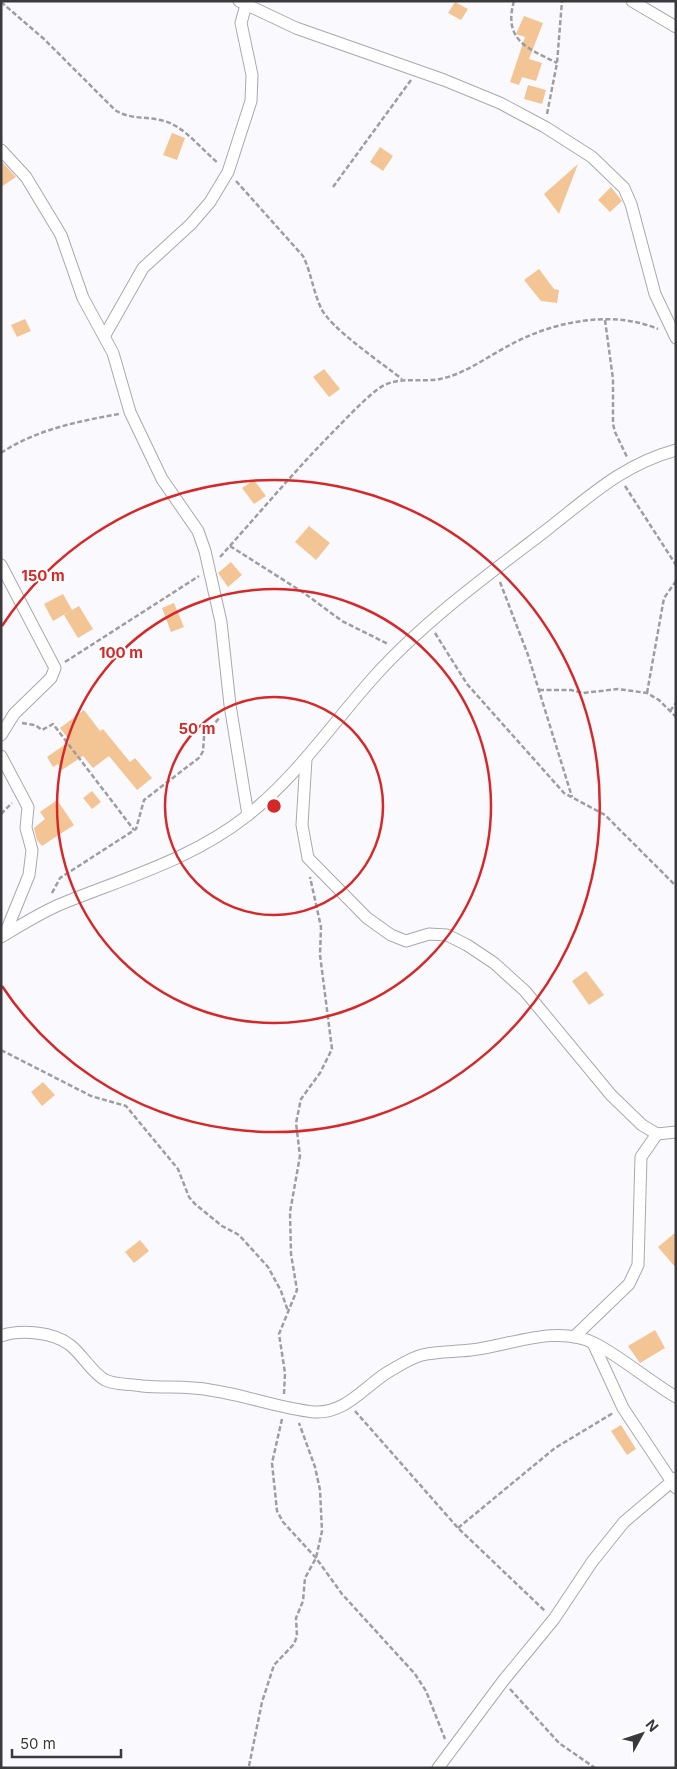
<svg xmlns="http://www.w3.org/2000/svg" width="677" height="1769" font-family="Inter,sans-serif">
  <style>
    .building { fill: #f3c594 }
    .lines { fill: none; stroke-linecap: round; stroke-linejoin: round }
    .minor-casing { stroke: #a8a8af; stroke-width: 13 }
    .path { stroke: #9e9ea2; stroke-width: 2.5; stroke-dasharray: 5 2.5; stroke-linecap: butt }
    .minor { stroke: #fff; stroke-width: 11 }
    .ring { fill: none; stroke: #d62828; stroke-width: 2.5 }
    .centre { fill: #d62828; stroke: #fff; stroke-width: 2.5 }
    .ring-label { font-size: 15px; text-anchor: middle; font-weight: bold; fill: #d62828; stroke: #fff; stroke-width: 4; stroke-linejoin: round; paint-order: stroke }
  </style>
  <rect width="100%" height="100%" fill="#fafafe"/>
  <g class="building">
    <polygon points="455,2 468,9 461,20 448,13"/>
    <polygon points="524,16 543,23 529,59 542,63 536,81 522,77 519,85 510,82 525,37 516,34"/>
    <polygon points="528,85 546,90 542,104 524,99"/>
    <polygon points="172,133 185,138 177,160 163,155"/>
    <polygon points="380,147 393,156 383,171 370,162"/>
    <polygon points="1,161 16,177 1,187"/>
    <polygon points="578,164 560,211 559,214 544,194"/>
    <polygon points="611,187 622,201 610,212 598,200"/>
    <polygon points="539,269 554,289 559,290 557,303 541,301 524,280"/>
    <polygon points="25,319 31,331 17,337 11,325"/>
    <polygon points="324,369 340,389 329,397 313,377"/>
    <polygon points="254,480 266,496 254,504 242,488"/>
    <polygon points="309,526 330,543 316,560 295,542"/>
    <polygon points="231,562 242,575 228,587 218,573"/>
    <polygon points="63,594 72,610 79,606 93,629 78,638 64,615 72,610 53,621 44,604"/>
    <polygon points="174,603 184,627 171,632 162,608"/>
    <polygon points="84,710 100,731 103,729 130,762 135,758 152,778 137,790 109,756 93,768 83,756 62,770 58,764 53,767 47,757 70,741 60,728"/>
    <polygon points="92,791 101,802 92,809 83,798"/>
    <polygon points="57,800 74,825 42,846 37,840 34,828 45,819 40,812"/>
    <polygon points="586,971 604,995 589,1005 572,981"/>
    <polygon points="43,1082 55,1095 42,1106 31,1092"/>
    <polygon points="676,1232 676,1268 658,1247"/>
    <polygon points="140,1240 149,1251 134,1263 125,1252"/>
    <polygon points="655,1330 665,1348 640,1363 628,1346"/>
    <polygon points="621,1425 636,1449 627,1455 611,1431"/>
  </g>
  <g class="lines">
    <g class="minor-casing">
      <g id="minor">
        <polyline points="239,1 296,28 444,80 500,103 545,127 592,157 624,188 631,204 655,294 676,338"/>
        <polyline points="632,1 676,27"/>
        <polyline points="1,150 26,177 61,235 83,298 113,353 130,412 162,479 198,531 205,551 221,622 230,705 248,815"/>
        <polyline points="105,335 143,268 191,224 210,202 228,172 251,101 252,75 241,23 246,5"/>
        <polyline points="1,565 55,668 51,678 14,714 1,735"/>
        <polyline points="1,756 28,807 26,828 32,850 29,875 5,934"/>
        <polyline points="306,759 302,825 308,858 367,918 391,935 406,941 429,934 447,935 467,945 494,963 525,991 611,1095 642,1125 657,1134 676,1132"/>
        <path d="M 1,937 C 21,925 40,913 61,904 C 125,878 193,859 248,815 C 297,776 332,724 373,678 C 422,623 486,576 544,532 C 588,498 621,465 676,450"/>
        <path d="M 1,1336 C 20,1329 54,1332 70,1345 C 83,1355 91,1372 105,1380 C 115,1385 131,1384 142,1386 C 165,1388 188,1386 210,1390 C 245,1395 278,1408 314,1412 C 345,1414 364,1387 388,1372 C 399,1366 410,1358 422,1355 C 438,1351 454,1352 471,1350 C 509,1346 556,1324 594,1343 C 620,1356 649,1381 676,1397"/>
        <polyline points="574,1337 629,1284 638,1265 641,1157 657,1134"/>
        <polyline points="593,1343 623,1408 676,1488"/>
        <polyline points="438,1768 503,1681 554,1619 592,1562 624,1522 676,1478"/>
      </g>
    </g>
    <g class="path">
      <path d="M 514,1 C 503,40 527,48 557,63"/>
      <path d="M 1,2 L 44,39 L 115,110 C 130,120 147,116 164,121 C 184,126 201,149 218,163"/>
      <polyline points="547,114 557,63 562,1"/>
      <path d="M 236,181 L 303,256 C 311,272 313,291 321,308 C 330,328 383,364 402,379"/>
      <polyline points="333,187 411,80"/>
      <polyline points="605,320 613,379 613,424 615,432 627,457"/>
      <path d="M 1,453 C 35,430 79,421 119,414"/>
      <polyline points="625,486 676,565"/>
      <polyline points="230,546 304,593 342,621 388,644"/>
      <path d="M 220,557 C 256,517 291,475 329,436 C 345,420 360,403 378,389 C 397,375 419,383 440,379 C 465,374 487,357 508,346 C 551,322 611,309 658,329"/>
      <polyline points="500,582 528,655 572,797"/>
      <polyline points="435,633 467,684 564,793 605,815 676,886"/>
      <polyline points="65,662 199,576"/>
      <polyline points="539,690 571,690 583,693 618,689 647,693 659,700 676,717"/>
      <polyline points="647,693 664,598 676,581"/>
      <polyline points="670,711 676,703"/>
      <polyline points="22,723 35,725 42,730 53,724 134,830"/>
      <polyline points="1,814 12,803"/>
      <polyline points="52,893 60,878 136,829 144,800 200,757 203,751 204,737 219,718"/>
      <polyline points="1,1050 91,1096 126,1106 178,1169 189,1197 195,1204 222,1226 239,1235 268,1267 281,1291 288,1311"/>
      <polyline points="284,1394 285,1373 279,1334 297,1290 291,1254 290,1212 300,1156 296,1123 301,1099 320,1073 332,1049 320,955 321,927 310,877"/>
      <polyline points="355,1411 458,1528 545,1611"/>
      <polyline points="282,1419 272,1463 277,1511 283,1522 316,1558 342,1594 415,1674 426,1691 445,1739"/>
      <polyline points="458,1528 555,1448 613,1413"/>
      <polyline points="510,1689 559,1743 595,1768"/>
      <polyline points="249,1766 262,1702 274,1665 294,1644 297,1636 296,1618 303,1601 305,1578 316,1558 322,1531 320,1490 315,1467 299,1423"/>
    </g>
    <use href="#minor" class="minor"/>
  </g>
  <g class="ring">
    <circle cx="274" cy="806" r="109"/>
    <circle cx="274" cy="806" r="217"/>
    <path d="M2 626A326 326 0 1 1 2 986"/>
  </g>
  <circle cx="274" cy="806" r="8" class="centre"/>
  <g class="ring-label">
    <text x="43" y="581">150 m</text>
    <text x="121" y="658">100 m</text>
    <text x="197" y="734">50 m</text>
  </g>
  <rect width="677" height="1769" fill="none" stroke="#3a3a3d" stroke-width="5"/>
  <g transform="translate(642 1734) rotate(50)" stroke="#ffffff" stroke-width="4" paint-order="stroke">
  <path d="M0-4L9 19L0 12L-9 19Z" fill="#3a3a3d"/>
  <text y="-8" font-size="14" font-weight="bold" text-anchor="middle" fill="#3a3a3d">N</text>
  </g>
  <path d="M12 1749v8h109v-8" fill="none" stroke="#3a3a3d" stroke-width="2.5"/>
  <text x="20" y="1749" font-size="15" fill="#3a3a3d" stroke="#ffffff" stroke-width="4" paint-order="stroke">50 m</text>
</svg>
